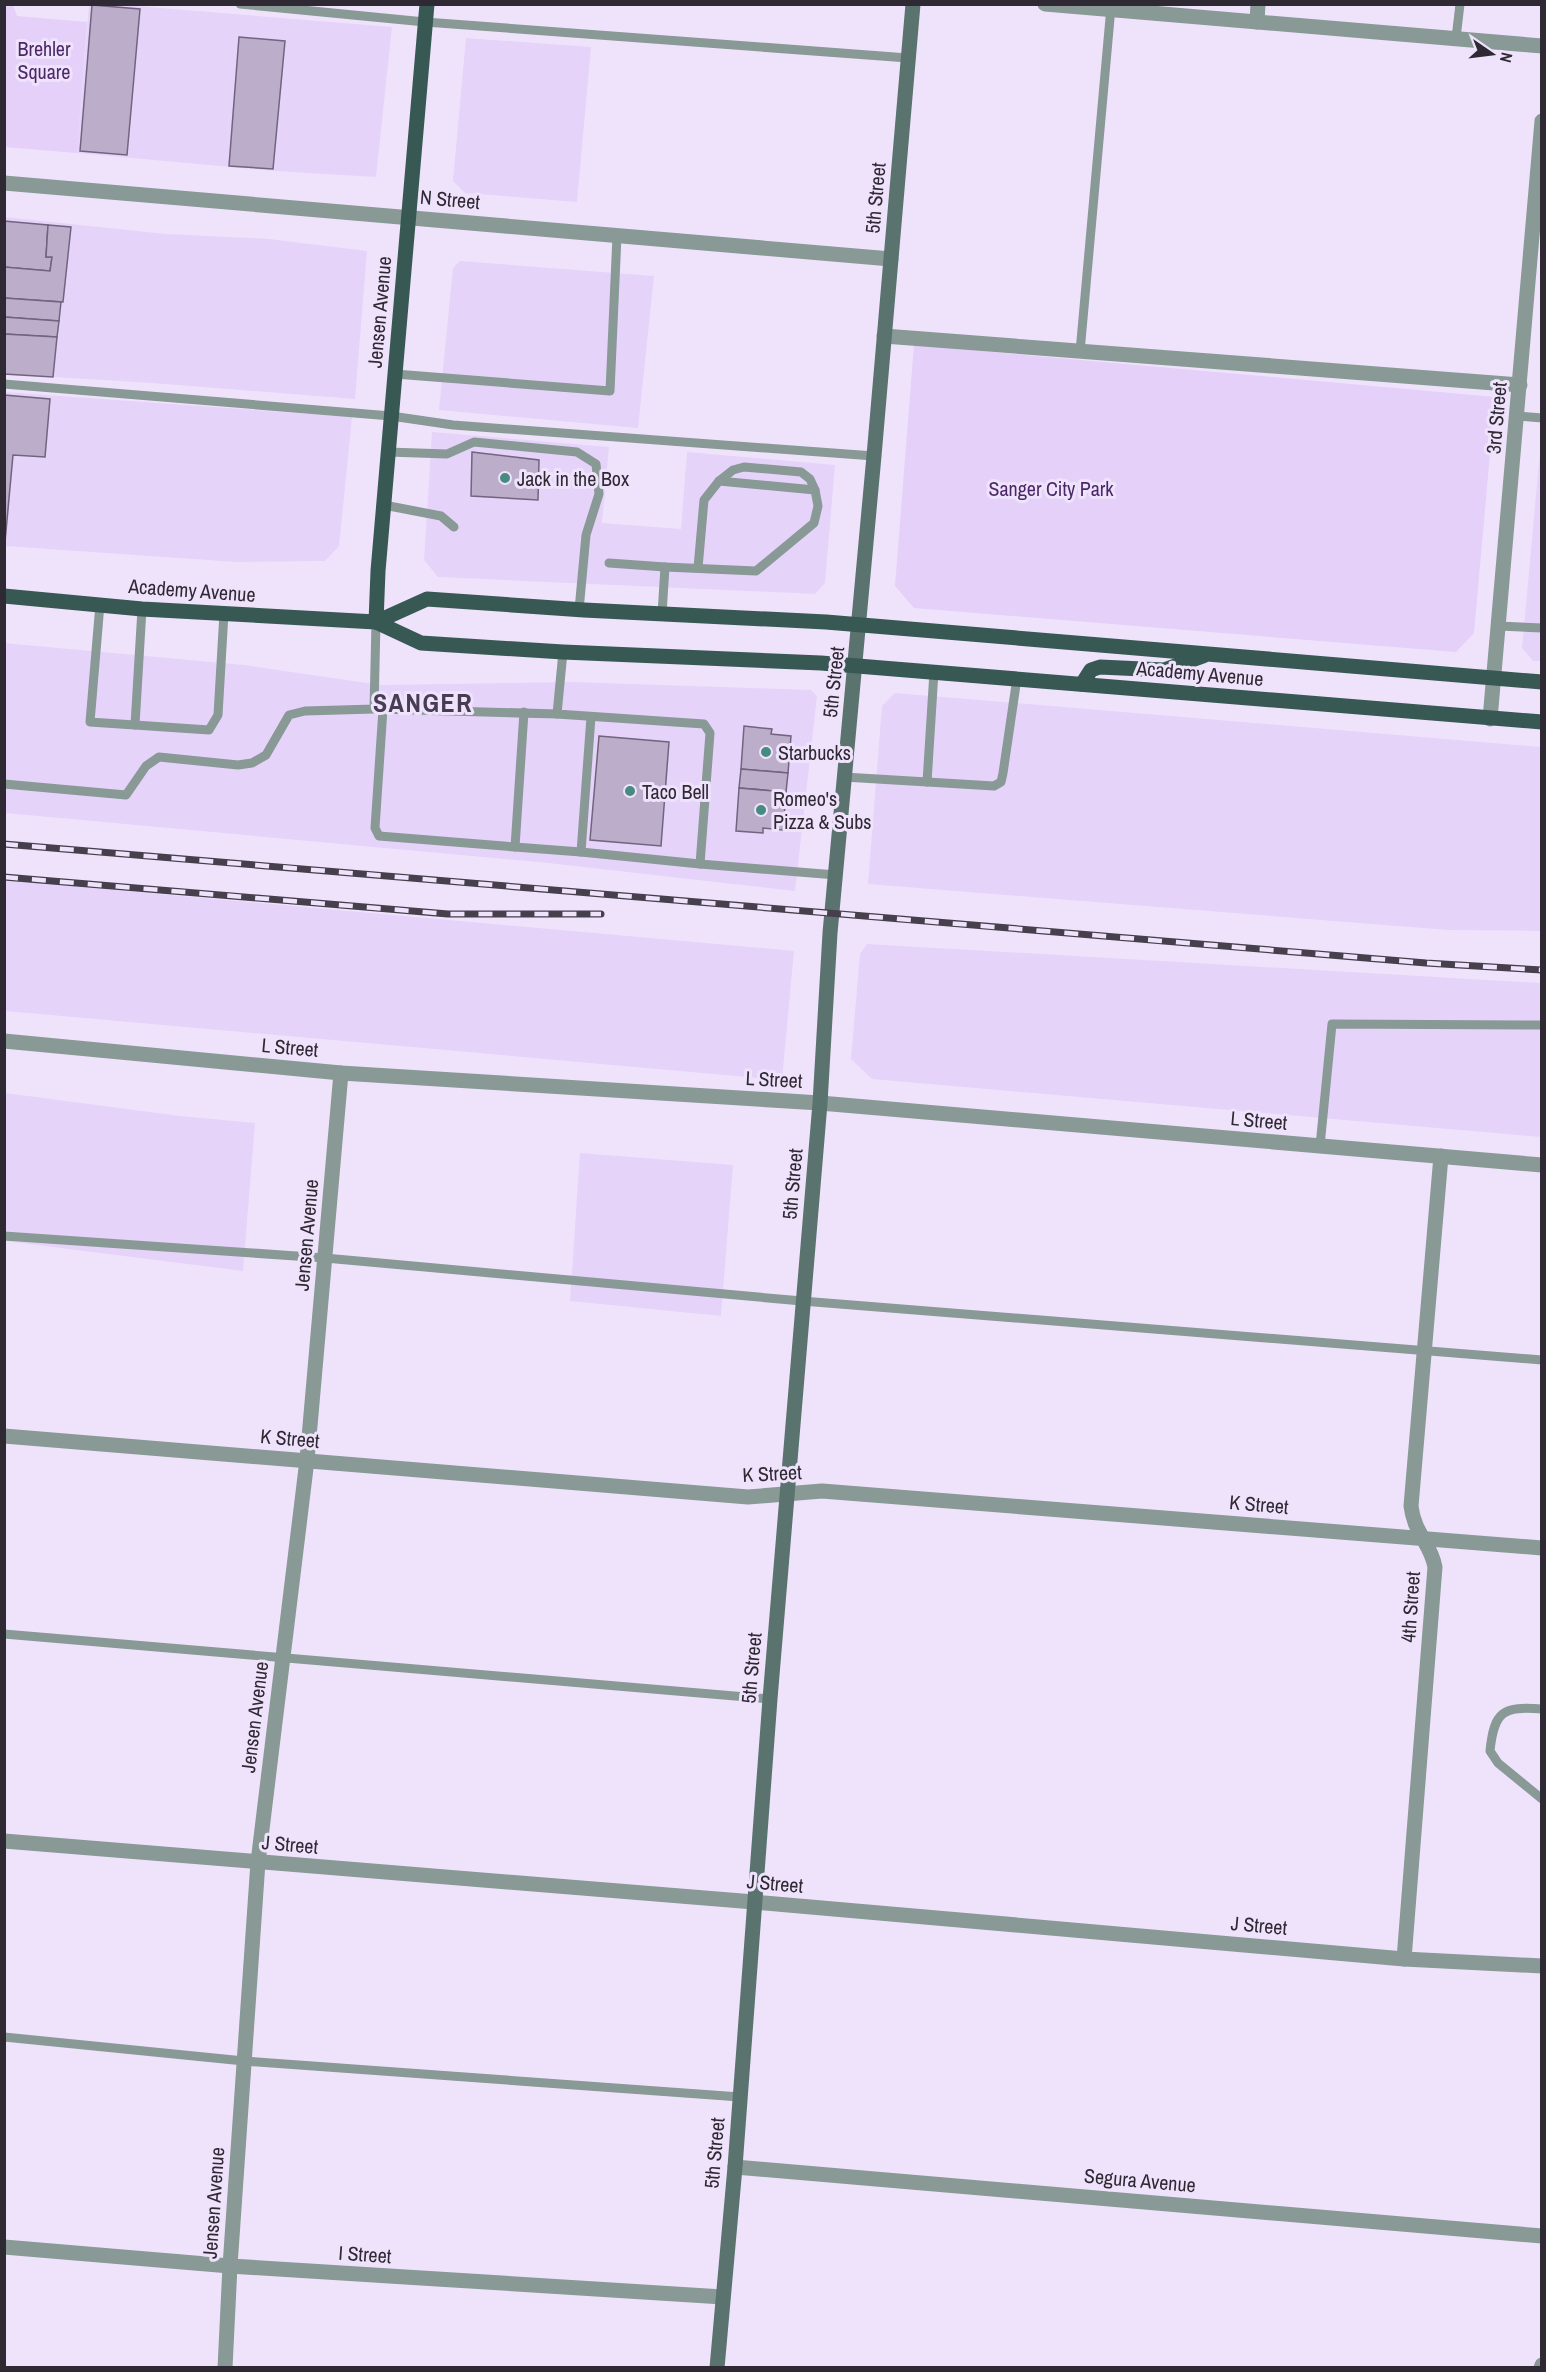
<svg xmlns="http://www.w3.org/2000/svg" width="1546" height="2372" font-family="'Archivo Narrow',sans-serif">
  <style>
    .built { fill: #e6d3f9 }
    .green { fill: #e4d0f8 }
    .building { fill: #bcadca; stroke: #72647f; stroke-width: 1.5 }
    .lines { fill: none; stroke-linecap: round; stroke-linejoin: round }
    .lane { stroke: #889996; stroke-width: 9 }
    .street { stroke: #889996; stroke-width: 15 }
    .secondary { stroke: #5a736f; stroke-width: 15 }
    .primary { stroke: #385853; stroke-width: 15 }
    .rail-casing { stroke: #463f4c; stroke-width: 7 }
    .rail { stroke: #efe3fc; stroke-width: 4.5; stroke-dasharray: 14; stroke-linecap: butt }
    .poi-dot { fill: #468b82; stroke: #efe3fc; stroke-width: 2 }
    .labels { text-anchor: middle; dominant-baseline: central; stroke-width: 6; stroke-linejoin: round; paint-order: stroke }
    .park-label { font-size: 20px; fill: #4b2767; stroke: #efe3fc }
    .street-label { font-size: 20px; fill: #2f2934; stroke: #efe3fc }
    .poi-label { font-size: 20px; fill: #2f2934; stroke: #efe3fc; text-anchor: start }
    .district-label { font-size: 26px; font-weight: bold; letter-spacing: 1.5px; fill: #483b54; stroke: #efe3fc }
  </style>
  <rect width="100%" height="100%" fill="#efe3fc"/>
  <g class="built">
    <polygon points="89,5 124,5 392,27 376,177 276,171 77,153"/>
    <polygon points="466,38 591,47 577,202 465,193 453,181"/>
    <polygon points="4,217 166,234 269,239 367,251 355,399 152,383 5,374"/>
    <polygon points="460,261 654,276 638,428 439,410 453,268"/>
    <polygon points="4,392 352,417 339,546 325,561 237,562 5,546"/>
    <polygon points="432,432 609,447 602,523 681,529 687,452 835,465 825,583 815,594 438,577 424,560"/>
    <polygon points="1541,441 1541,661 1533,661 1522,648"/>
    <polygon points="4,643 244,665 380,685 573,682 811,690 817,696 795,891 548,863 5,813"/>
    <polygon points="895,693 1541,747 1541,931 1448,930 868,884 882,706"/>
    <polygon points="4,880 794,951 782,1080 5,1011"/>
    <polygon points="867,944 1541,983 1541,1137 872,1079 851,1059 860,954"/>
    <polygon points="5,1093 180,1116 255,1123 243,1271 5,1241"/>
    <polygon points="580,1153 733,1165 721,1316 570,1301"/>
  </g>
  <g class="green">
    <polygon points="4,5 13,5 17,16 87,22 77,153 5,147"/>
    <polygon points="914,345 1495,397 1474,633 1456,652 914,608 895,586"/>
  </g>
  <g class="building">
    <polygon points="92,5 140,9 127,155 80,151"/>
    <polygon points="239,37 285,41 273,169 229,166"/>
    <polygon points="4,221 48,225 46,257 52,257 50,271 4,267"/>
    <polygon points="48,225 71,227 63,302 4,298 4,267 50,271 52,257 46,257"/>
    <polygon points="4,298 61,302 59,321 4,317"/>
    <polygon points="4,317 59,321 57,337 4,334"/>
    <polygon points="4,334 57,337 53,377 4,374"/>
    <polygon points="4,395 50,399 45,457 13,455 5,542"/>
    <polygon points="472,452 539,460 538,500 471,496"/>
    <polygon points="744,726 772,729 771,734 791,736 788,773 741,769"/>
    <polygon points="599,736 669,742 661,846 590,840"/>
    <polygon points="741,769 788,773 786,792 739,788"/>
    <polygon points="739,788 786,792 783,830 763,828 763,833 736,831"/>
  </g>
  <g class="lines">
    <g class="lane">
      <polyline points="240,4 425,22 908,58"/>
      <polyline points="1456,38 1460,4"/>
      <polyline points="1080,352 1111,7"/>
      <polyline points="395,374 610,391 617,236"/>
      <polyline points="4,384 391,416 453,425 874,456"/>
      <polyline points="1517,416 1542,418"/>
      <polyline points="388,452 447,454 474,442 577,452 596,464 599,494 586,535 579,610"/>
      <polyline points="719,481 815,490"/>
      <polyline points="384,505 441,516 454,527"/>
      <polyline points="609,563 665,567"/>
      <polyline points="100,604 90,722 209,730 218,715 224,613"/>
      <polyline points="662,614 665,567 756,571 814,523 818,506 815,490 810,479 801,472 744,467 733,470 719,481 704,500 698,568"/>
      <polyline points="1499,626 1542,628"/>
      <polyline points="563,652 557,714 704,724 710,733 700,864 836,875"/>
      <polyline points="379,709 557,714"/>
      <polyline points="383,709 375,828 379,836 515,847"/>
      <polyline points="524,712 515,847 581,852 591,717"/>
      <polyline points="135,725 142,609"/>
      <polyline points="844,777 994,786 1001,782 1003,773 1017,678"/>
      <polyline points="927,782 934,672"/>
      <polyline points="4,784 126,795 146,766 159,757 238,765 252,763 266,755 289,715 305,711 374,709 376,622"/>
      <polyline points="581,852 700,864"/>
      <polyline points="1320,1146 1332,1024 1542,1025"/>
      <polyline points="4,1236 325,1258 802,1301 1542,1360"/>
      <polyline points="4,1634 770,1699"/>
      <path d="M 1542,1709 C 1503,1706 1494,1711 1490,1751 L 1498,1763 L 1542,1799"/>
      <polyline points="4,2037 244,2061 740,2097"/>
    </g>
    <g class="street">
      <polyline points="1045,4 1542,46"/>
      <polyline points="1257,22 1258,4"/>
      <polyline points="4,183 891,259"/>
      <polyline points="884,336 1520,385"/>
      <polyline points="1490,719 1542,121"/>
      <polyline points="4,1041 341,1073 820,1103 1542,1165"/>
      <polyline points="4,1436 748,1497 822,1491 1542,1548"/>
      <polyline points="4,1841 754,1902 1404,1959 1542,1966"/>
      <path d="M 1404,1959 L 1435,1567 C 1431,1544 1414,1533 1411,1506 L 1441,1156"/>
      <polyline points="735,2167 1542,2236"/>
      <polyline points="4,2247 230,2266 723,2297"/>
      <polyline points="225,2368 230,2266 258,1862 307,1460 341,1073"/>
      <polyline points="1541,2368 1542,2365"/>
    </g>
    <polyline class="secondary" points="717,2368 735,2167 770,1699 820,1103 830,933 874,456 913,4"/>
    <g class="primary">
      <polyline points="4,596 142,609 376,622 421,643 563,652 821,663 1542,722"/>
      <polyline points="376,622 427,599 584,610 826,622 1542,682"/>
      <polyline points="376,622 378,571 427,4"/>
      <polyline points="1082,684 1091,670 1100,667 1164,670 1203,656"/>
    </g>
    <g class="rail-casing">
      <g id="rail">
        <polyline points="4,844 1426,963 1542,970"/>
        <polyline points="4,877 448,914 601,914"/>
      </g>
    </g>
    <use href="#rail" class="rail"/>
  </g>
  <g class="poi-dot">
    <circle cx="505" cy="478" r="6"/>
    <circle cx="766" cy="752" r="6"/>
    <circle cx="630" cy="791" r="6"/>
    <circle cx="761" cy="810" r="6"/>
  </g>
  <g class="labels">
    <g class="park-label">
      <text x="44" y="48">Brehler<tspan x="44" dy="23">Square</tspan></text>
      <text x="1051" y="488">Sanger City Park</text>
    </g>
    <g class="street-label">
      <text transform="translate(875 198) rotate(-85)">5th Street</text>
      <text transform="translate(450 199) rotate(5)">N Street</text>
      <text transform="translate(379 312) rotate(-85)">Jensen Avenue</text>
      <text transform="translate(1496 418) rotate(-85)">3rd Street</text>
      <text transform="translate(192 590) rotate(4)">Academy Avenue</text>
      <text transform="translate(1200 673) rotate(5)">Academy Avenue</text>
      <text transform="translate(833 682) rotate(-84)">5th Street</text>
      <text transform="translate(290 1047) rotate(5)">L Street</text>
      <text transform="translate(774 1079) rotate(3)">L Street</text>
      <text transform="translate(1259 1120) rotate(5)">L Street</text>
      <text transform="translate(792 1184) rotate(-85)">5th Street</text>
      <text transform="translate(306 1235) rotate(-85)">Jensen Avenue</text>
      <text transform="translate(290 1438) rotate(5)">K Street</text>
      <text transform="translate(772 1473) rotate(-3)">K Street</text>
      <text transform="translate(1259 1504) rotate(5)">K Street</text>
      <text transform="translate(1410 1607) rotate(-86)">4th Street</text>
      <text transform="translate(751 1668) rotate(-85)">5th Street</text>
      <text transform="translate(254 1717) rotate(-83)">Jensen Avenue</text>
      <text transform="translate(290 1844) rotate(5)">J Street</text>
      <text transform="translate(775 1883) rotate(5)">J Street</text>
      <text transform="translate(1259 1925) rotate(5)">J Street</text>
      <text transform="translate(714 2153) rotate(-85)">5th Street</text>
      <text transform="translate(1140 2180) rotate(5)">Segura Avenue</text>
      <text transform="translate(213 2203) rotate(-86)">Jensen Avenue</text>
      <text transform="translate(365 2254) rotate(4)">I Street</text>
    </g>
    <g class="poi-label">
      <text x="517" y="478">Jack in the Box</text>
      <text x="778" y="752">Starbucks</text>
      <text x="642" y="791">Taco Bell</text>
      <text x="773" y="798">Romeo's<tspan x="773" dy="23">Pizza &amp; Subs</tspan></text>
    </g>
    <g class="district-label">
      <text x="423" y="702">SANGER</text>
    </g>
  </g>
  <rect width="1546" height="2372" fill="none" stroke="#2f2934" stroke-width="12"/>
  <g transform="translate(1492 54) rotate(104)" stroke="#efe3fc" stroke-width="4.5" paint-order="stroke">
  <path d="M0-4.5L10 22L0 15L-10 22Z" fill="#2f2934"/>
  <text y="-9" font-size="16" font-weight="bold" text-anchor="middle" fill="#2f2934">N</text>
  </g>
</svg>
